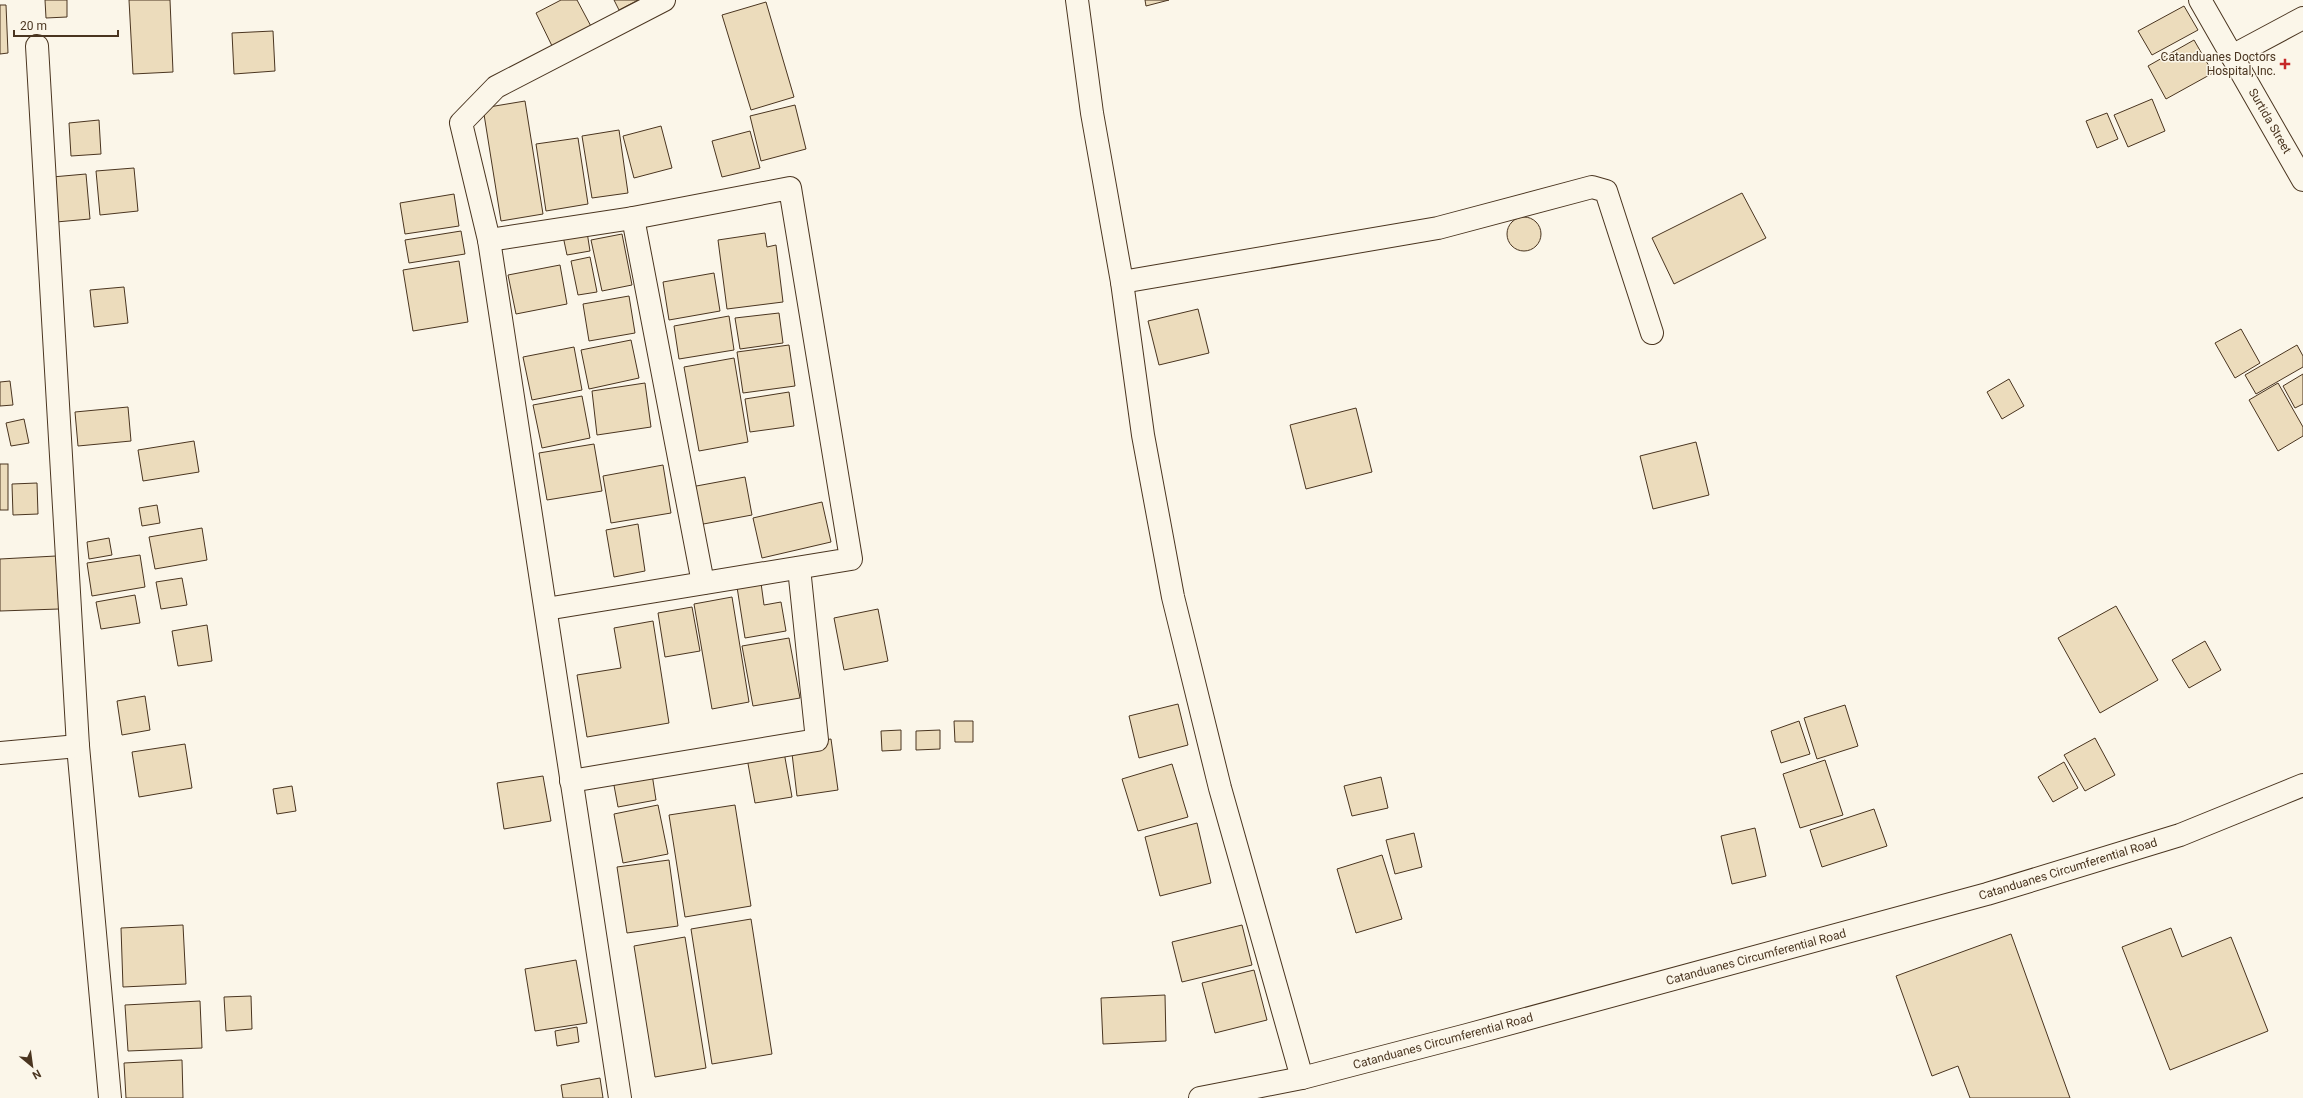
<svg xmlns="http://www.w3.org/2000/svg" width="2303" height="1098" font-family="Roboto,sans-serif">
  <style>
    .building { fill: #ecdcbc; stroke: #4a3520 }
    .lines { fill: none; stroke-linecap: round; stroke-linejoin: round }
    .minor-casing { stroke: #4a3520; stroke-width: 24 }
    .major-casing { stroke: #4a3520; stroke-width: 24 }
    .minor { stroke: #fbf6e9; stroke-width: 22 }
    .major { stroke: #fbf6e9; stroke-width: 22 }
    .poi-dot { fill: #c62828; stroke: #fbf6e9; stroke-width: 1.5 }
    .labels { text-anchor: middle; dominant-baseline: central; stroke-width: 3; stroke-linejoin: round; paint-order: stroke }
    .poi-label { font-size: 12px; fill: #4a3520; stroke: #fbf6e9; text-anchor: end }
    .street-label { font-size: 12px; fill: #4a3520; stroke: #fbf6e9 }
  </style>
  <rect width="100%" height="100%" fill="#fbf6e9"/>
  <g class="building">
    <polygon points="45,0 67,0 67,17 46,18"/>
    <polygon points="129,0 170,0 173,72 133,74"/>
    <polygon points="561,0 577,0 593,30 554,50 536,13"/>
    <polygon points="614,0 638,0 619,10"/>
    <polygon points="1145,0 1169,0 1146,6"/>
    <polygon points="766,2 794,97 751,110 722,15"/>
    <polygon points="0,5 6,5 8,53 0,54"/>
    <polygon points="2184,6 2198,30 2152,55 2138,31"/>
    <polygon points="273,31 275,71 234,74 232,33"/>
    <polygon points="2194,40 2213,73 2166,99 2148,66"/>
    <polygon points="2152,99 2165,131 2128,147 2114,115"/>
    <polygon points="525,101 543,214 501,221 483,108"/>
    <polygon points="795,105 806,149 761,161 750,116"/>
    <polygon points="2107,113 2118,139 2097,148 2086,121"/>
    <polygon points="99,120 101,154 71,156 69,123"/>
    <polygon points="661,126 672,168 634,178 623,136"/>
    <polygon points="619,130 628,193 592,198 582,136"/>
    <polygon points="750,131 760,168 722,177 712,141"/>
    <polygon points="578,138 588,204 546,211 536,144"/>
    <polygon points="134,168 138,211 100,215 96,171"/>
    <polygon points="86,174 90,219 56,222 52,177"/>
    <polygon points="1742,193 1766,238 1674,284 1652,238"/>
    <polygon points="454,194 459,226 405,234 400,203"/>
    <circle cx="1524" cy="234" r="17"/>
    <polygon points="461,231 465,254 409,263 405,240"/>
    <polygon points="587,232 590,251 567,255 563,236"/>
    <polygon points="765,233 767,247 776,245 783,302 727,309 718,240"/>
    <polygon points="622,234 632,285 602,291 591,240"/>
    <polygon points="590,257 597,292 578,295 571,261"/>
    <polygon points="459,261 468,322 413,331 403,270"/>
    <polygon points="560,265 567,304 516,314 508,275"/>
    <polygon points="714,273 720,311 669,320 663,282"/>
    <polygon points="124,287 128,323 94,327 90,290"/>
    <polygon points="629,296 635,333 589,341 583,304"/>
    <polygon points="1198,309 1209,353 1159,365 1148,321"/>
    <polygon points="779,313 783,343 740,349 735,318"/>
    <polygon points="729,316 734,350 679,359 674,326"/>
    <polygon points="2241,329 2260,363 2235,378 2215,343"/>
    <polygon points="631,340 639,378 589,389 581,350"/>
    <polygon points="789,345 795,386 743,393 737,352"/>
    <polygon points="2297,345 2303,356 2303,367 2256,394 2245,375"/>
    <polygon points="574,347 582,390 532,400 523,357"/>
    <polygon points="734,358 748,442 699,451 684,367"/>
    <polygon points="2303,374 2303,404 2295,408 2283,386"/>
    <polygon points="2009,379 2024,406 2002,419 1987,392"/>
    <polygon points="10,381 13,405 0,406 0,382"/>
    <polygon points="645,383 651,427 597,435 592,391"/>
    <polygon points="2278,383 2303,427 2303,436 2278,451 2249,400"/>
    <polygon points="789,392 794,426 750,432 745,399"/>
    <polygon points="582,396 590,438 542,448 533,405"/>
    <polygon points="128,407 131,441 78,446 75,412"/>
    <polygon points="1356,408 1372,472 1306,489 1290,425"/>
    <polygon points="24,419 29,443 11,446 6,423"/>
    <polygon points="194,441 199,472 143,481 138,450"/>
    <polygon points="1696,442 1709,495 1653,509 1640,456"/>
    <polygon points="594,444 602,491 547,500 539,453"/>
    <rect x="0" y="464" width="8" height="46"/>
    <polygon points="663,465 671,513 611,523 603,476"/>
    <polygon points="745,477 752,515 698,525 691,487"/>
    <polygon points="37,483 38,514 13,515 12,484"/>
    <polygon points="822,502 831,542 762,558 753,518"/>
    <polygon points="157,505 160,523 142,526 139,508"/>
    <polygon points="638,524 645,571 614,577 606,530"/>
    <polygon points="202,528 207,560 155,569 149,537"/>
    <polygon points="109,538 112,555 89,559 87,542"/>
    <polygon points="140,555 145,587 92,596 87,563"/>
    <polygon points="56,556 59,609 0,611 0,559"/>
    <polygon points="182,578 187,605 161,609 156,582"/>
    <polygon points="761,583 764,605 781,602 786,631 745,638 737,587"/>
    <polygon points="135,595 140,623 101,629 96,602"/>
    <polygon points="732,597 749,702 712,709 694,604"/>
    <polygon points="2116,606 2158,680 2100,713 2058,638"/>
    <polygon points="692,607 700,651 665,657 658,613"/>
    <polygon points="878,609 888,661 844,670 834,618"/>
    <polygon points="653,621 669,723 587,737 577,675 621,668 614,628"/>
    <polygon points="207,625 212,661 178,666 172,631"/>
    <polygon points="789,638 800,698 753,706 742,646"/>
    <polygon points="2205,641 2221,670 2189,688 2172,660"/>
    <polygon points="145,696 150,730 122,735 117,701"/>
    <polygon points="1178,704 1188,745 1139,758 1129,716"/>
    <polygon points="1845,705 1858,746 1817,759 1804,718"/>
    <polygon points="954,721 973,721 973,742 955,742"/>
    <polygon points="1799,721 1810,754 1781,763 1771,731"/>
    <polygon points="901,730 901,750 882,751 881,731"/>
    <polygon points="940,730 940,749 916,750 916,731"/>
    <polygon points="2095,738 2115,775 2085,791 2064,755"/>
    <polygon points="831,739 838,790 797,796 791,745"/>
    <polygon points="185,744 192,788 139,797 132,752"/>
    <polygon points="784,752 792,797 755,803 747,758"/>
    <polygon points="1825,760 1843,815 1800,828 1783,774"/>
    <polygon points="2064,762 2078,788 2053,802 2038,777"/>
    <polygon points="1172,764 1188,817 1138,831 1122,779"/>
    <polygon points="652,774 656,800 618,807 613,780"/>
    <polygon points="543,776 551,821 504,829 497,783"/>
    <polygon points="1381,777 1388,808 1352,816 1344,786"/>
    <polygon points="292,786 296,811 277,814 273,789"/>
    <polygon points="658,805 668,854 623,863 614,814"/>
    <polygon points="735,805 751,906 685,917 669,815"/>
    <polygon points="1874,809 1887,846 1822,867 1810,830"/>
    <polygon points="1197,823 1211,883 1160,896 1145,837"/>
    <polygon points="1755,828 1766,876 1732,884 1721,836"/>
    <polygon points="1414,833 1422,867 1395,874 1386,840"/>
    <polygon points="1382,855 1402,919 1356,933 1337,869"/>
    <polygon points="669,860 678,926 627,933 617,867"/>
    <polygon points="751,919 772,1054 712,1064 691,929"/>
    <polygon points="183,925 186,984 123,987 121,928"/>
    <polygon points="1242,925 1252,965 1182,982 1172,942"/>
    <polygon points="2171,928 2182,957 2231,937 2268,1031 2170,1070 2122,947"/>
    <polygon points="2011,934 2070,1098 1970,1098 1958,1066 1932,1076 1896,976"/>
    <polygon points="685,937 706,1068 655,1077 634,946"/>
    <polygon points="576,960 587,1023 535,1031 525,969"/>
    <polygon points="1254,970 1267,1020 1215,1033 1202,983"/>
    <polygon points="1165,995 1166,1041 1103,1044 1101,998"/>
    <polygon points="251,996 252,1029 226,1031 224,997"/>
    <polygon points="200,1001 202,1048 128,1051 125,1005"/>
    <polygon points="577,1027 579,1042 557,1046 555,1031"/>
    <polygon points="182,1060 183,1098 126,1098 124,1063"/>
    <polygon points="600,1078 603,1098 563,1098 561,1085"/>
  </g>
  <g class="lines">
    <g class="minor-casing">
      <g id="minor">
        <polyline points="1077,0 1092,113 1122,282 1143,435 1173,597 1220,788 1302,1078"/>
        <polyline points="2200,0 2303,180"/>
        <polyline points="37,46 78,746 110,1098"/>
        <polyline points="2232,56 2303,18"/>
        <polyline points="633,218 703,583"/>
        <polyline points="489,240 633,218 790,188 851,559 546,609"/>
        <polyline points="1122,282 1438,228 1592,187 1606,191 1652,333"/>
        <polyline points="0,753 78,746"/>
        <polyline points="571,781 817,740 799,568"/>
        <polyline points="620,1098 489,240 461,123 496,87 664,0"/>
      </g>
    </g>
    <g class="major-casing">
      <polyline id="major" points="1200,1098 1302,1078 1467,1035 1987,894 2180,835 2303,785"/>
    </g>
    <use href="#minor" class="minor"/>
    <use href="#major" class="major"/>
  </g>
  <path class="poi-dot" d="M2283 58h4v4h4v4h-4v4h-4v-4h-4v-4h4z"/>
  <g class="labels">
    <g class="poi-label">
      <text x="2276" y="57">Catanduanes Doctors<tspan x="2276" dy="14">Hospital, Inc.</tspan></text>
    </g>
    <g class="street-label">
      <text transform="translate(2270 121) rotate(60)">Surtida Street</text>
      <text transform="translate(2068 869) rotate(-17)">Catanduanes Circumferential Road</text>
      <text transform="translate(1756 957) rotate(-15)">Catanduanes Circumferential Road</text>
      <text transform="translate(1443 1041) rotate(-15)">Catanduanes Circumferential Road</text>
    </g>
  </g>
  <g transform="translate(32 1066) rotate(151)" stroke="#fbf6e9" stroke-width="3" paint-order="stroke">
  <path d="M0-3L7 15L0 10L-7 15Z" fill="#4a3520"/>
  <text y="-6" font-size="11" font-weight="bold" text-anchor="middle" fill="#4a3520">N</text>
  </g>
  <path d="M14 30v6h104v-6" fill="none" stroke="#4a3520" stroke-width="2"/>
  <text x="20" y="30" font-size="12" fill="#4a3520" stroke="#fbf6e9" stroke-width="3" paint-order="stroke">20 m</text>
</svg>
